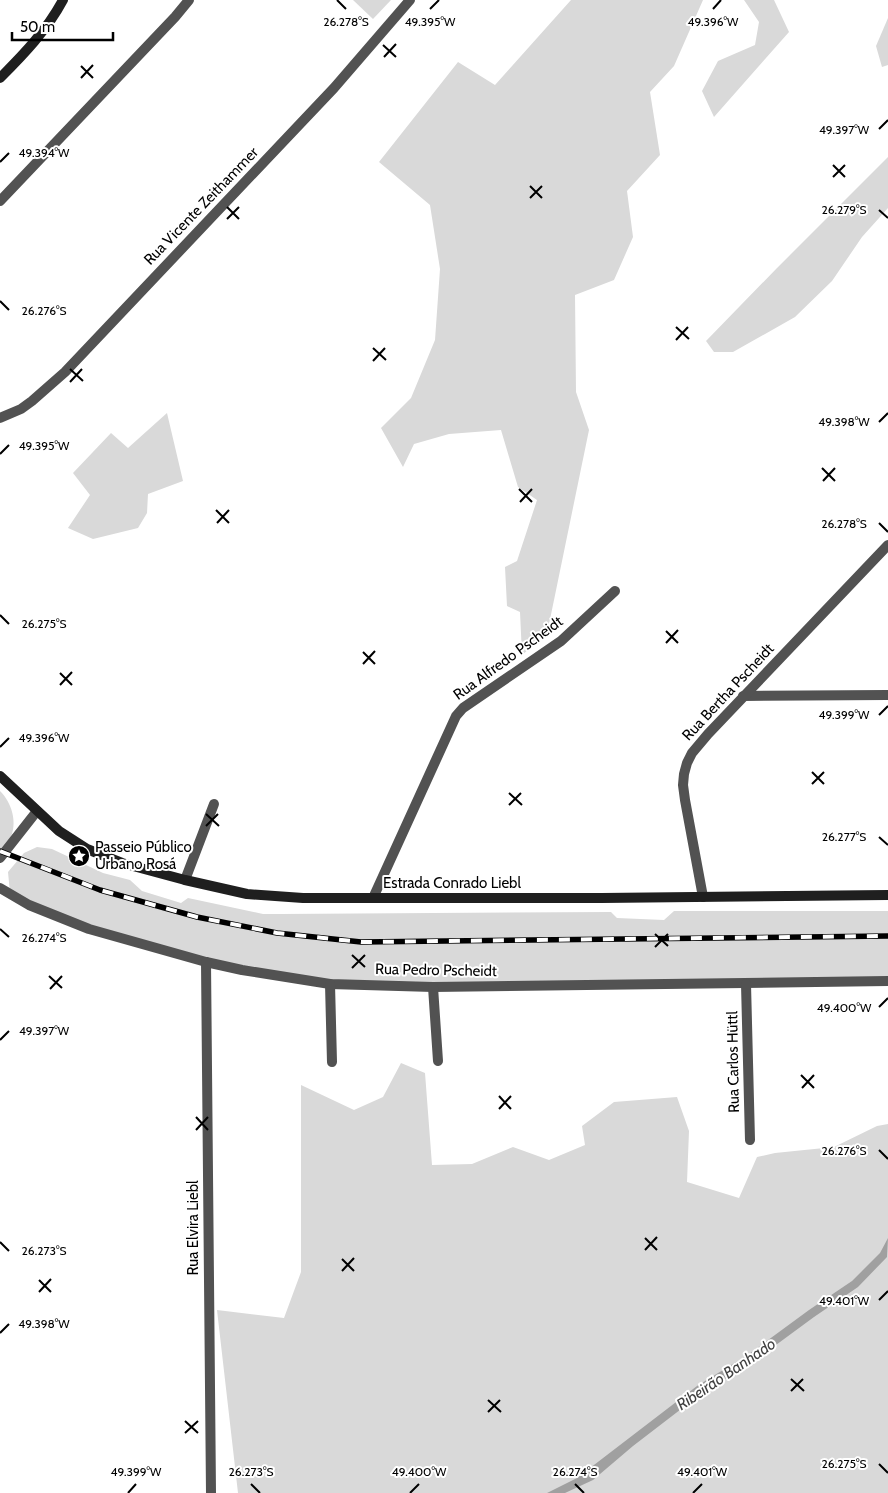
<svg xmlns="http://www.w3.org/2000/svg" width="888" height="1493" font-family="Cabin,sans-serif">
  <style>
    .green { fill: #d9d9d9 }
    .water { fill: #a0a0a0 }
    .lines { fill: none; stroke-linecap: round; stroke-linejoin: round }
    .minor { stroke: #525252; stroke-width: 10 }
    .tertiary { stroke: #525252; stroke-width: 10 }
    .secondary { stroke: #1f1f1f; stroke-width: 10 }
    .rail-casing { stroke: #000; stroke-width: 5.5 }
    .rail { stroke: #fff; stroke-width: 4; stroke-dasharray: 11; stroke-linecap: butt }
    .ticks { fill: none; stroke: #000; stroke-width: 2 }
    .labels { text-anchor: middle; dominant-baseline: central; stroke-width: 4; stroke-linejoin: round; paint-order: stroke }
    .street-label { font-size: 15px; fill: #000; stroke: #fff }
    .poi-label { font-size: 15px; fill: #000; stroke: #fff; text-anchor: start }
    .water-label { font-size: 16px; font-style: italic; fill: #414141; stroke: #fff }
    .ticks-label { font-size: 12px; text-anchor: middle; fill: #000; stroke: #fff; stroke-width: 4; stroke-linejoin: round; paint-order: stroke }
  </style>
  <rect width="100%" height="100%" fill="#fff"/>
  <g class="green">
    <polygon points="353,0 391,0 373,19"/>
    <polygon points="571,0 703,0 674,66 650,92 660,155 627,191 633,237 614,280 575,295 576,392 589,430 547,634 522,655 520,612 507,606 505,567 517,561 537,500 518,487 501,430 449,434 414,444 403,467 381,428 411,398 435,340 440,269 430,205 379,162 458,62 495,85"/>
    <polygon points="744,0 774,0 789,32 714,117 702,91 718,61 755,45 759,22"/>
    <polygon points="888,18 888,65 882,67 876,46"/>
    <polygon points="888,157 888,208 862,237 832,281 795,317 733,352 714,352 706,341 777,268"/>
    <polygon points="167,413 183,481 148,494 147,513 138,528 93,539 68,528 90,495 73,473 111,433 128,448"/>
    <path d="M 0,791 C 12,803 18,823 10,839 C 8,844 3,848 0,852 Z"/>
    <polygon points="37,847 52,849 103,873 130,880 142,891 181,903 188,898 263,914 280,914 611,912 617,918 664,920 674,911 888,911 888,981 330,984 242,970 122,938 10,893 8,872 24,853"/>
    <polygon points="401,1063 425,1073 432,1165 472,1164 513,1147 549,1160 585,1145 582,1126 614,1102 677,1097 689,1131 687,1182 739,1198 757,1157 775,1153 834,1147 877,1126 888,1124 888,1493 238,1493 217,1310 284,1318 301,1272 301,1085 354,1110 383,1097"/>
  </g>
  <polygon class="water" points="888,1238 887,1257 858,1287 814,1317 754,1361 702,1393 633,1446 593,1480 565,1493 547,1493 577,1478 697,1386 749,1354 809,1310 852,1281 880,1253"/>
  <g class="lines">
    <g class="minor">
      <polyline points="0,201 175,17 189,0"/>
      <polyline points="0,418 21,409 32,401 65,372 334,88 410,0"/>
      <polyline points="743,696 888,695"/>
      <polyline points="185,880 214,804"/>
      <polyline points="0,888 29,905 89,929 206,962 242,970 330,984 433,987 888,981"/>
      <polyline points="703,897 685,800 683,785 684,774 687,763 692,753 708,734 888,545"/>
      <polyline points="373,898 456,716 463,708 561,641 615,591"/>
      <polyline points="206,962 211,1493"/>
      <polyline points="330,984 332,1062"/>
      <polyline points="746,984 750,1140"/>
      <polyline points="433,987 438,1061"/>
    </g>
    <polyline class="tertiary" points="0,858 37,811"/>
    <g class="secondary">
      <path d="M 0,78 C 24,54 47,30 63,0"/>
      <polyline points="0,776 59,831 87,849 122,863 185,880 247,894 303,898 602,898 888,895"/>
    </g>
    <g class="rail-casing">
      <polyline id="rail" points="0,851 100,890 197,917 277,933 361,942 888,936"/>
    </g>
    <use href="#rail" class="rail"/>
  </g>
  <path class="ticks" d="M 337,0 L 346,9M 430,9 L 439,0M 713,9 L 721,0M 383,45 L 396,57M 384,57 L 396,44M 81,66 L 93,78M 81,78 L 93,65M 879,129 L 888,120M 0,162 L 9,153M 833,165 L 845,177M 833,177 L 845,165M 530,186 L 542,198M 530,198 L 542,186M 227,207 L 239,219M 879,210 L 888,218M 227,219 L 239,207M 0,301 L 9,310M 676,327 L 689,339M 676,340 L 688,327M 373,348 L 386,360M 373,361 L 385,348M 70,369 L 83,381M 70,382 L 82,369M 879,422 L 888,413M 0,454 L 9,445M 822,468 L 835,481M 823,481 L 835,468M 519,489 L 532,502M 520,502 L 532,489M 216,510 L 229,523M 217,523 L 229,510M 879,523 L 888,532M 0,615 L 9,624M 666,631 L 678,643M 666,643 L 678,630M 363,652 L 375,664M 363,664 L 375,651M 60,673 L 72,685M 60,685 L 72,672M 879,715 L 888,706M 0,747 L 9,738M 812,772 L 824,784M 812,784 L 824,772M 509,793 L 522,805M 509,805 L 521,793M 206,814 L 219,826M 206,826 L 218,814M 879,837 L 888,845M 0,929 L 9,937M 655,934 L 668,946M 655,947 L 668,934M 352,955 L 365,967M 352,968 L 365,955M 49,976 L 62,988M 50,989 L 62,976M 879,1007 L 888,998M 0,1040 L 9,1031M 801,1075 L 814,1088M 802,1088 L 814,1075M 499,1096 L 511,1109M 499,1109 L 511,1096M 196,1117 L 208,1130M 196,1130 L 208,1117M 879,1150 L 888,1159M 645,1238 L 657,1250M 0,1242 L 9,1251M 645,1250 L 657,1237M 342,1259 L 354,1271M 342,1271 L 354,1258M 39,1280 L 51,1292M 39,1292 L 51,1279M 879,1300 L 888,1291M 0,1333 L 9,1324M 791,1379 L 804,1391M 791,1391 L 803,1379M 488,1400 L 501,1412M 488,1412 L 500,1400M 185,1421 L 198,1433M 185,1433 L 198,1421M 879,1464 L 888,1473M 251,1484 L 260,1493M 575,1484 L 584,1493M 128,1493 L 136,1484M 410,1493 L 419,1484M 693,1493 L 702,1484"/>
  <defs>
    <g id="sight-disc" transform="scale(1.125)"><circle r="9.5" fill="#000" stroke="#fff"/><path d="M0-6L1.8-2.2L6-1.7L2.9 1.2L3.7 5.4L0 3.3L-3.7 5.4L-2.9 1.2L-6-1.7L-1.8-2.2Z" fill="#fff"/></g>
  </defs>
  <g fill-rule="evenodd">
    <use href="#sight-disc" x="79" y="856"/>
  </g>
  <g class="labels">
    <g class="street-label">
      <text transform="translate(201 206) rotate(-46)">Rua Vicente Zeithammer</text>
      <text transform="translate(508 658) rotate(-36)">Rua Alfredo Pscheidt</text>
      <text transform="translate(728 692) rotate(-47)">Rua Bertha Pscheidt</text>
      <text x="452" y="883">Estrada Conrado Liebl</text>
      <text transform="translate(436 970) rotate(1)">Rua Pedro Pscheidt</text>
      <text transform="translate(733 1062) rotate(-91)">Rua Carlos Hüttl</text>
      <text transform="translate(193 1228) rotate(-90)">Rua Elvira Liebl</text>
    </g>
    <g class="poi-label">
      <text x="95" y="847">Passeio Público<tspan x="95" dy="17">Urbano Rosá</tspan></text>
    </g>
    <g class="water-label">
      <text transform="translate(726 1374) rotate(-34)">Ribeirão Banhado</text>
    </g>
  </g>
  <g class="ticks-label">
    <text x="346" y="26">26.278°S</text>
    <text x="430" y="26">49.395°W</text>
    <text x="713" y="26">49.396°W</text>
    <text x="844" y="134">49.397°W</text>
    <text x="44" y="157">49.394°W</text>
    <text x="844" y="214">26.279°S</text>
    <text x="44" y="315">26.276°S</text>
    <text x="844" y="426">49.398°W</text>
    <text x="44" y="450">49.395°W</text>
    <text x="844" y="528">26.278°S</text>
    <text x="44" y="628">26.275°S</text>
    <text x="844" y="719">49.399°W</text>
    <text x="44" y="742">49.396°W</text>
    <text x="844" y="841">26.277°S</text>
    <text x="44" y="942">26.274°S</text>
    <text x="844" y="1012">49.400°W</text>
    <text x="44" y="1035">49.397°W</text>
    <text x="844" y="1155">26.276°S</text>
    <text x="44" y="1255">26.273°S</text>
    <text x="844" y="1305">49.401°W</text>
    <text x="44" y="1328">49.398°W</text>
    <text x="844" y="1468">26.275°S</text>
    <text x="136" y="1476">49.399°W</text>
    <text x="419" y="1476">49.400°W</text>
    <text x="702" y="1476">49.401°W</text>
    <text x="251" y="1476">26.273°S</text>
    <text x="575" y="1476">26.274°S</text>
  </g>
  <path d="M12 32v8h101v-8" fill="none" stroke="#000000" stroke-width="2.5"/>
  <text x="20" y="32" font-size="15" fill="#000000" stroke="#ffffff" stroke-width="4" paint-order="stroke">50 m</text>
</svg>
